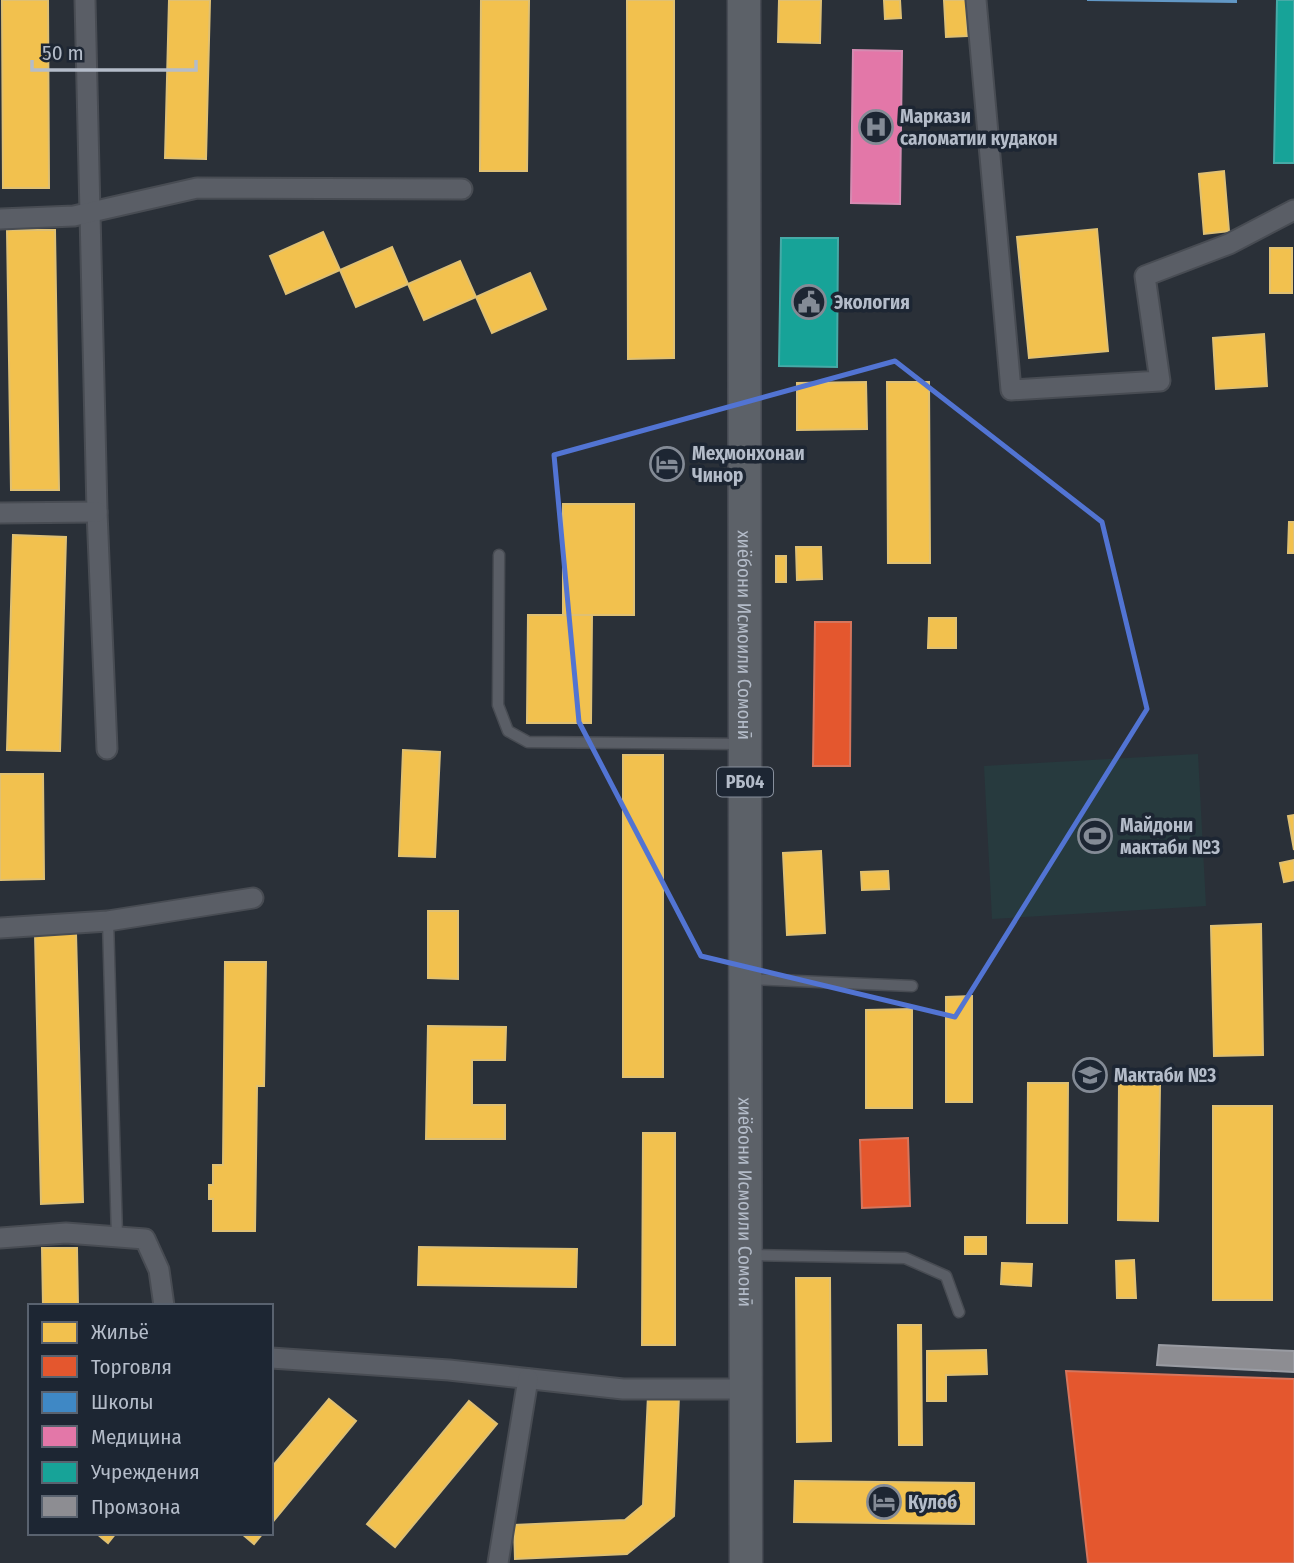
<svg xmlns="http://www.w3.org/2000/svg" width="1294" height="1563" font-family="'Fira Sans Condensed',sans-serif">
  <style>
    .green { fill: #273a3e }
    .homes { fill: #f2c14e; stroke: #dfc073; stroke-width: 2 }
    .shops { fill: #e4572e; stroke: #d6755c; stroke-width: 2 }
    .schools { fill: #3f88c5; stroke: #6298c6; stroke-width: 2 }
    .health { fill: #e377a8; stroke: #d58cb2; stroke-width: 2 }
    .public { fill: #17a398; stroke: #46aaa7; stroke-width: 2 }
    .industry { fill: #8d8d92; stroke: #999ba2; stroke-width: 2 }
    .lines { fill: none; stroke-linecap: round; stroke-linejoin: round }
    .lane-casing { stroke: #484c53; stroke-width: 13 }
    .street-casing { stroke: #484c53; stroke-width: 23 }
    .primary-casing { stroke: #484c55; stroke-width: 35 }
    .lane { stroke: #5a5e66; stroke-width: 10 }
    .street { stroke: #5a5e66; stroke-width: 19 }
    .primary { stroke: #5c6168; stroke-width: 32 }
    .marked { fill: none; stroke: #5274d3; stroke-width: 5; stroke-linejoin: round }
    .labels { text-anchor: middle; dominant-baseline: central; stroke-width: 7; stroke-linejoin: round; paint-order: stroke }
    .shield { fill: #1d2633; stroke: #878f9c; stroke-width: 2 }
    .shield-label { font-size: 18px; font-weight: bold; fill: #b4bcc9 }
    .poi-label { font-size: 19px; font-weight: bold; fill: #b4bcc9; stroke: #1d2633; text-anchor: start }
    .street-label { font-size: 19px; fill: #b4bcc9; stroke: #1d2633 }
  </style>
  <rect width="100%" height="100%" fill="#2a3038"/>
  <polygon class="green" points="1198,754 1206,906 992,919 984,766"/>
  <g class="homes">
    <polygon points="2,0 48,0 49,188 3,188"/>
    <polygon points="169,0 210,0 206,159 165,158"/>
    <polygon points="481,0 529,0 527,171 480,171"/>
    <polygon points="627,0 674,0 674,358 628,359"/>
    <polygon points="779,0 821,0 820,43 778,42"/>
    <polygon points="884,0 900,0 901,18 885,19"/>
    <polygon points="944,0 966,0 967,36 946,37"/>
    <polygon points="1224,171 1229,231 1204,234 1199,174"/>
    <polygon points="1097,229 1108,351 1029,358 1017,237"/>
    <polygon points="7,230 55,230 59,490 11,490"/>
    <polygon points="323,232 340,270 286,294 270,256"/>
    <polygon points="392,247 408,284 356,307 340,270"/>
    <rect x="1270" y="248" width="22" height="45"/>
    <polygon points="460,261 476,297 424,320 408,284"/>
    <polygon points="530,273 546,309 492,333 476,297"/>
    <polygon points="1264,334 1267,386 1216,389 1213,338"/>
    <polygon points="866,382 867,429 797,430 797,383"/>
    <polygon points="887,382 929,382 930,563 888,563"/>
    <rect x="563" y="504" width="71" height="111"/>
    <polygon points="1289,522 1294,522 1294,553 1288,553"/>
    <polygon points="13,535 66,537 60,751 7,750"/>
    <polygon points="796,547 821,547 822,579 797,580"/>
    <rect x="776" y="556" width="10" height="26"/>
    <polygon points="528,615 592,615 591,723 527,723"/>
    <polygon points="929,618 956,618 956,648 928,648"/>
    <polygon points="403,750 440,752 435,857 399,856"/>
    <rect x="623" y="755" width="40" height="322"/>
    <polygon points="0,774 43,774 44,879 0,880"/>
    <polygon points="1294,815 1294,850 1288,816"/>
    <polygon points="821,851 825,933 787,935 783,853"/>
    <polygon points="1294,860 1294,880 1284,882 1280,863"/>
    <polygon points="888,871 889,889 862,890 861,872"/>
    <polygon points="428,911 458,911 458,979 428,978"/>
    <polygon points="1261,924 1263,1055 1214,1056 1211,926"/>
    <polygon points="76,933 83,1202 41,1204 35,934"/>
    <polygon points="225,962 266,962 264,1086 257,1086 255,1231 213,1231 213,1199 209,1199 209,1185 213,1185 213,1165 223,1165"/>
    <polygon points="972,996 972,1102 946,1102 946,997"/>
    <polygon points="912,1009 912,1108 866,1108 866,1010"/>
    <polygon points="428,1026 506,1027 505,1060 472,1060 472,1105 505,1105 505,1139 426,1139"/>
    <polygon points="1028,1083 1068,1083 1067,1223 1027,1223"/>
    <polygon points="1119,1084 1160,1085 1158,1221 1118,1220"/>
    <rect x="1213" y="1106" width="59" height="194"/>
    <polygon points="643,1133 675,1133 675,1345 642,1345"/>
    <rect x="965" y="1237" width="21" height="17"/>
    <polygon points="419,1247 577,1249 576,1287 418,1285"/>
    <polygon points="42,1248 77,1248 78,1306 43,1306"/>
    <polygon points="1134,1260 1136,1298 1117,1298 1116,1261"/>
    <polygon points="1002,1263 1032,1264 1031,1286 1001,1284"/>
    <polygon points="796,1278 830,1278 831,1441 797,1442"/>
    <polygon points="898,1325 921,1325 922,1445 899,1445"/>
    <polygon points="986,1350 987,1374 946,1375 946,1401 927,1401 927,1351"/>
    <polygon points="648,1395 679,1396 674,1516 627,1554 515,1559 514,1525 625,1520 643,1505"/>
    <polygon points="329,1399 356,1421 271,1524 271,1468"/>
    <polygon points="469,1401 497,1424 395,1547 367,1524"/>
    <polygon points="795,1481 974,1483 974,1524 794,1522"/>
    <polygon points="96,1533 116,1533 108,1543"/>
    <polygon points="241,1533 263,1533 254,1544"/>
  </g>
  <g class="shops">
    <polygon points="815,622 851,622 850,766 813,766"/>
    <polygon points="908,1138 910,1206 862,1208 860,1140"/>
    <polygon points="1066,1371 1294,1379 1294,1563 1088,1563"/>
  </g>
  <polygon class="schools" points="1087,0 1236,0 1236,2"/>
  <polygon class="health" points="853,50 902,51 900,204 851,203"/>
  <g class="public">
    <polygon points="1277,0 1294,0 1294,163 1274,163"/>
    <polygon points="781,238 838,238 837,367 779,366"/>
  </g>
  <polygon class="industry" points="1159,1345 1294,1351 1294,1372 1157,1365"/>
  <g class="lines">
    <g class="lane-casing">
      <g id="lane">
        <polyline points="499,555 498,705 508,731 528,742 741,744"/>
        <polyline points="108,921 117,1237"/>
        <polyline points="749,979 912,986"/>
        <polyline points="750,1255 905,1258 946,1276 959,1312"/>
      </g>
    </g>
    <g class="street-casing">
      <g id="street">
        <polyline points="85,0 97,512 107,749"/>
        <polyline points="976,0 1011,390 1160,381 1145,276 1229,244 1294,210"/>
        <polyline points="0,219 74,216 197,188 462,189"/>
        <polyline points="0,513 97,512"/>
        <polyline points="0,928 108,921 253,898"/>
        <polyline points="0,1238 66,1233 145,1239 159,1270 164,1306"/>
        <polyline points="271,1358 449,1370 623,1389 746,1389"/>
        <polyline points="498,1563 528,1379"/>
      </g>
    </g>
    <g class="primary-casing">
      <g id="primary">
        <path id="s1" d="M 744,0 L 746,1563"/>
      </g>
    </g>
    <use href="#lane" class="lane"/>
    <use href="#street" class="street"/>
    <use href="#primary" class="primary"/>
  </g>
  <path class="marked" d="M 895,361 L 1102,522 L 1147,709 L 955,1017 L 701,956 L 579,722 L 554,455 Z"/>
  <defs>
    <g id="hospital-ring" transform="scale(1.75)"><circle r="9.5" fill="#1d2633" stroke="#848b96" stroke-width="1.5"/><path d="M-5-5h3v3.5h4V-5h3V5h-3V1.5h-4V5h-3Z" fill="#848b96"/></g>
    <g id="civic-ring" transform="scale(1.75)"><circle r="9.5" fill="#1d2633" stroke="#848b96" stroke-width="1.5"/><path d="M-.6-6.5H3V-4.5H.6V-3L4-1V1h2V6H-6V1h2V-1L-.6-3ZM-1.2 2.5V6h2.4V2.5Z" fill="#848b96"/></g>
    <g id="hotel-ring" transform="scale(1.75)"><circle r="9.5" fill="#1d2633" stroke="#848b96" stroke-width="1.5"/><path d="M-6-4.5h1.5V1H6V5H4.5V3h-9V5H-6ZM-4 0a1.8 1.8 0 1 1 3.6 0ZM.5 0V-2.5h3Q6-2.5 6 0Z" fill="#848b96"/></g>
    <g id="stadium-ring" transform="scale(1.75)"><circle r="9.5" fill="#1d2633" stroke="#848b96" stroke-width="1.5"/><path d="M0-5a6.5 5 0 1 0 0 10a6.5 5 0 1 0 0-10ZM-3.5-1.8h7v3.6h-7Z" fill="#848b96"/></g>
    <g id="school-ring" transform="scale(1.75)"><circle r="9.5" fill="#1d2633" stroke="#848b96" stroke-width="1.5"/><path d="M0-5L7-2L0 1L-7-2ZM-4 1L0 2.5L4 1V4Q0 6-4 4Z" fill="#848b96"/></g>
  </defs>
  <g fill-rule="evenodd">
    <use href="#hospital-ring" x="876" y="127"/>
    <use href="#civic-ring" x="809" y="302"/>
    <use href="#hotel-ring" x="667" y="464"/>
    <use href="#stadium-ring" x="1095" y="836"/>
    <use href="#school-ring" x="1090" y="1075"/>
    <use href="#hotel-ring" x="884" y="1502"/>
  </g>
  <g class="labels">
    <rect class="shield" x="717" y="767.5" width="56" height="29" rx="5"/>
    <g class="shield-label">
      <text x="745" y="782">РБ04</text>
    </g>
    <g class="poi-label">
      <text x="900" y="116">Маркази<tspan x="900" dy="22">саломатии кудакон</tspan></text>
      <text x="834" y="302">Экология</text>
      <text x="692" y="453">Меҳмонхонаи<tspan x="692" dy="22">Чинор</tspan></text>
      <text x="1120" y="825">Майдони<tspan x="1120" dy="22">мактаби №3</tspan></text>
      <text x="1114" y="1075">Мактаби №3</text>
      <text x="908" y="1502">Кулоб</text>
    </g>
    <g class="street-label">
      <text stroke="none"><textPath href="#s1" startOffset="635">хиёбони Исмоили Сомонӣ</textPath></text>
      <text stroke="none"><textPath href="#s1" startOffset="1202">хиёбони Исмоили Сомонӣ</textPath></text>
    </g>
  </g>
  <rect x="28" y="1304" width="245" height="231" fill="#1d2633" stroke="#59626f" stroke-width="2"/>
  <rect x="42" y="1322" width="35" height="21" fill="#f2c14e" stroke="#59626f" stroke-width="2"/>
  <text x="91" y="1339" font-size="21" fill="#b4bcc9">Жильё</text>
  <rect x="42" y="1356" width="35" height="21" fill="#e4572e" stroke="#59626f" stroke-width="2"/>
  <text x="91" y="1374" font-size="21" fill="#b4bcc9">Торговля</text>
  <rect x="42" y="1392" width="35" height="21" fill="#3f88c5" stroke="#59626f" stroke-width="2"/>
  <text x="91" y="1409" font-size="21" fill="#b4bcc9">Школы</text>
  <rect x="42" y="1426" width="35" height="21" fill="#e377a8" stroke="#59626f" stroke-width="2"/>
  <text x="91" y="1444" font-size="21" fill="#b4bcc9">Медицина</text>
  <rect x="42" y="1462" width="35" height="21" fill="#17a398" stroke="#59626f" stroke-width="2"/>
  <text x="91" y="1479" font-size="21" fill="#b4bcc9">Учреждения</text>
  <rect x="42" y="1496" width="35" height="21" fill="#8d8d92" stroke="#59626f" stroke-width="2"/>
  <text x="91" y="1514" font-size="21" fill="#b4bcc9">Промзона</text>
  <path d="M32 60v10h164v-10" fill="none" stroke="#b4bcc9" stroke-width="3.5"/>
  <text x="42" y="60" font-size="21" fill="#b4bcc9" stroke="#1d2633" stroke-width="5" paint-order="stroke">50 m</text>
</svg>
